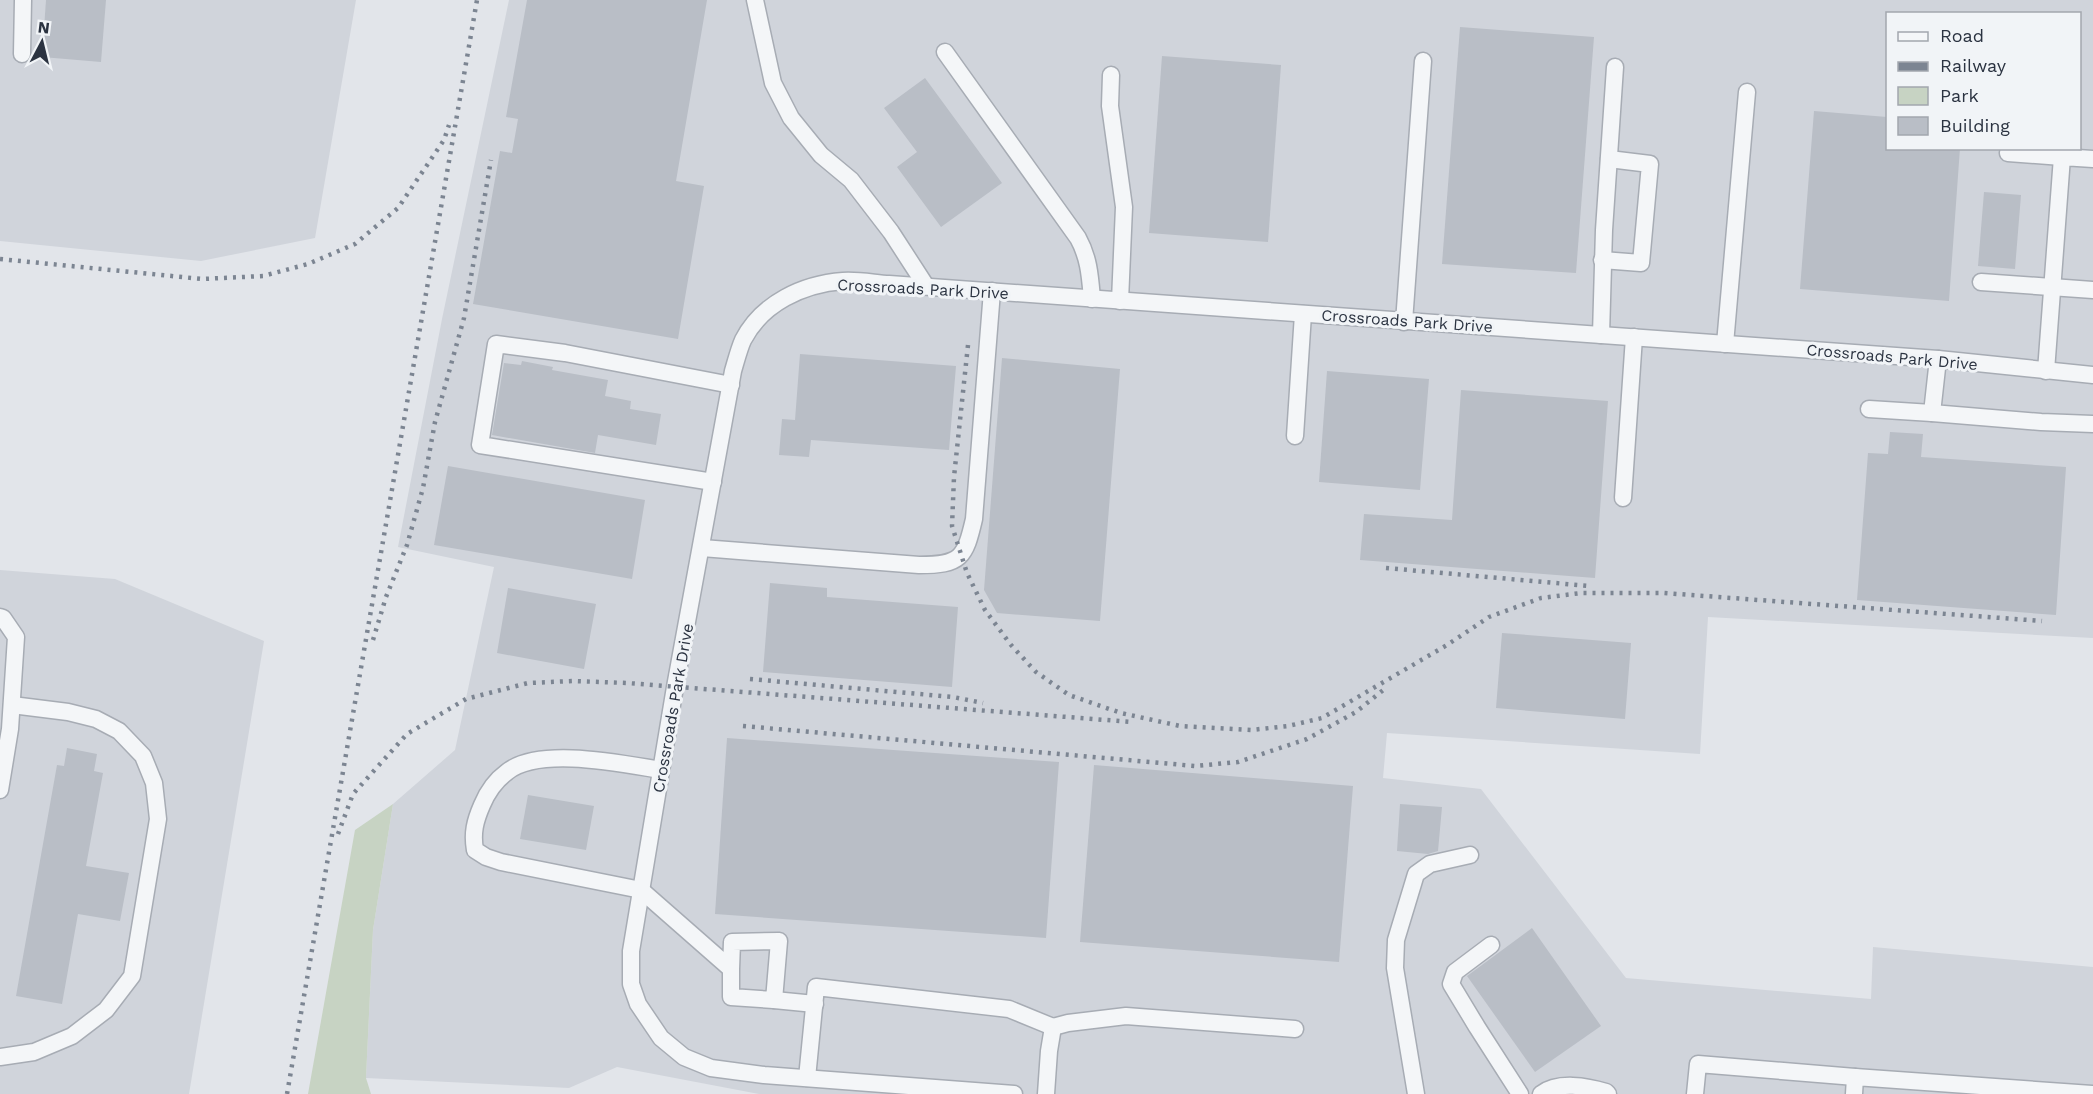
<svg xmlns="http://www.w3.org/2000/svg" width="2093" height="1094" font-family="'Work Sans',sans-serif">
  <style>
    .built { fill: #d0d4db; fill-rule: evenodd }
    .green { fill: #c7d3c3 }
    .building { fill: #b9bec6 }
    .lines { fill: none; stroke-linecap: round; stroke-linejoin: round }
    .minor-casing { stroke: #a7acb4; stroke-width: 19 }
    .minor { stroke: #f4f6f8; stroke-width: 16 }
    .rail { stroke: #7c8592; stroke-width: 4.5; stroke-dasharray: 3 6; stroke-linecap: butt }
    .labels { text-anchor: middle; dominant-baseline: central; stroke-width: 6; stroke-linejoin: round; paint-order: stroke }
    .street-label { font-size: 16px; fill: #2b3341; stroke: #f1f4f7 }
  </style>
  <rect width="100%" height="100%" fill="#e2e5ea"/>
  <g class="built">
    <polygon points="0,0 356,0 315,238 201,261 0,241"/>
    <path d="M 509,0 L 2093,0 L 2093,638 L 1708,617 L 1700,754 L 1387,733 L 1383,778 L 1481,789 L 1626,978 L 1871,999 L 1873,947 L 2093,967 L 2093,1094 L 759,1094 L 617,1067 L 569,1088 L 366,1078 L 373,930 L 393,804 L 455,750 L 494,567 L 398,547 L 442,319 ZM 1888,14 L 2080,14 L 2080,148 L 1888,148 Z"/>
    <polygon points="0,570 115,579 264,641 189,1094 0,1094"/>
  </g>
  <polygon class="green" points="393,804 373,930 366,1078 371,1094 308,1094 355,830"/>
  <g class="building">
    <polygon points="46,0 106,0 101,62 42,57"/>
    <polygon points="527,0 707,0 676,181 704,186 678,339 473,304 500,151 512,153 518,119 506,117"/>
    <polygon points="1460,27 1594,37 1576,273 1442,264"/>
    <polygon points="1162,56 1281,65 1268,242 1149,233"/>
    <polygon points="925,78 1002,183 941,227 897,167 917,152 884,108"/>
    <polygon points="1814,111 1887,117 1887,148 1960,148 1949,301 1800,289"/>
    <polygon points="1984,192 2021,195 2015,269 1978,266"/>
    <polygon points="800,354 956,366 949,450 811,440 809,457 779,455 782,419 795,420"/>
    <polygon points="1002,358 1120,369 1100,621 997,613 984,590"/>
    <polygon points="522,361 553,367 552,370 608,380 605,396 631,401 630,409 661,414 656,445 598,435 595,453 492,435 504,363 521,365"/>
    <polygon points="1327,371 1429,379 1420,490 1319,482"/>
    <polygon points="1461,390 1608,401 1595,578 1360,560 1364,514 1452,520"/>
    <polygon points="1890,432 1923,434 1921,457 2066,467 2056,615 1857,600 1868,453 1888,454"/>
    <polygon points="448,466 645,500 632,579 434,545"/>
    <polygon points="770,583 827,588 827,597 958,607 952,687 763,672"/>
    <polygon points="508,588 596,604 584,669 497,653"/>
    <polygon points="1502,633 1631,643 1625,719 1496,708"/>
    <polygon points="727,738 1059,762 1046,938 715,914"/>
    <polygon points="67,748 97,754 94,771 103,773 86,866 129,873 120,921 78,914 62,1004 16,996 57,765 64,766"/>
    <polygon points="1094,765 1353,786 1339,962 1080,942"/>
    <polygon points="528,795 594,806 586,850 520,839"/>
    <polygon points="1400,804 1442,807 1438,851 1428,854 1397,851"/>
    <polygon points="1532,928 1601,1026 1535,1072 1467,976"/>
  </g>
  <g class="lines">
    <g class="minor-casing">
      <g id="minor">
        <polyline points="755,0 773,83 791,118 821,155 851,180 891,232 926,286"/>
        <path d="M 945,52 L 1078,238 C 1089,258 1090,276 1092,299"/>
        <polyline points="22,54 23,0"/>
        <polyline points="1111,75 1110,106 1124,207 1120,301"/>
        <polyline points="2009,148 2008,153 2062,157 2062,148"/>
        <polyline points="1602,260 1641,263 1650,164 1609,159"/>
        <polyline points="1981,282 2093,290"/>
        <polyline points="1404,322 1423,61"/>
        <polyline points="1601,335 1604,230 1615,67"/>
        <polyline points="1725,344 1747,92"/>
        <polyline points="1938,359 1932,413 2041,422 2093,424"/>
        <polyline points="2046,371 2062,157 2093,159"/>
        <polyline points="1869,409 1932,413"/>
        <polyline points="1295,436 1303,314"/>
        <polyline points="713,482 480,445 496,344 565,353 731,385"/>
        <polyline points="1623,498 1634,337"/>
        <path d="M 702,548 L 919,565 C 961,565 965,558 974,519 L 992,291"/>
        <polyline points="0,617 3,618 16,637 10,729 0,790"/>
        <path d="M 661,770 C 623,764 539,746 507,772 C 496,780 487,793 482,805 C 475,821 472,833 475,850 L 486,857 L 501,862 L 641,890 L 731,969 L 731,997 L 774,1000 L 779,941 L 732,942 L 731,969"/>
        <polyline points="1491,945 1455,972 1451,984 1477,1027 1520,1094"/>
        <polyline points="774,1000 815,1004"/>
        <polyline points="0,1057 34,1052 72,1036 106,1010 132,976 158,819 154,783 143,756 119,731 96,719 68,712 12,705"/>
        <polyline points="807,1078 816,987 1009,1009 1053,1027"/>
        <path d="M 1014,1094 L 764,1075 L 711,1068 L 684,1057 L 661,1038 L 638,1004 L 631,984 L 631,951 L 675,687 L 733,371 C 736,361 739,349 743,340 C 762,303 803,284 843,281 C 858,280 874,283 889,284 L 1938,359 L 2093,375"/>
        <polyline points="1046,1094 1049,1051 1053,1027 1068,1023 1126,1016 1295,1029"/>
        <polyline points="1416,1094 1395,968 1396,940 1416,874 1430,864 1470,855"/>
        <path d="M 1541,1094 C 1558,1081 1587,1086 1606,1092 L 1608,1094"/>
        <polyline points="1695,1094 1698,1064 1855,1077"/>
        <polyline points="1854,1094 1855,1077 2092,1094"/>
      </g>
    </g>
    <use href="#minor" class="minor"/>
    <g class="rail">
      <polyline points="0,259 202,279 263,276 308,264 355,244 398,208 444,140 449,125"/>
      <polyline points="968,345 954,477 952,526 967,573 985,610 1011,645 1036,672 1069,695 1121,713 1180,726 1251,730 1288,726 1322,718 1447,645 1489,617 1541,598 1581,593 1664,593 2042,621"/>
      <polyline points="1386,568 1589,586"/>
      <polyline points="373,640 386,597 407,545 423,488 435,422 464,318 491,160"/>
      <polyline points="750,679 953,697 983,703"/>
      <polyline points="743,726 1195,766 1238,762 1307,739 1356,712 1387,687"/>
      <polyline points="338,834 353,794 407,734 466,699 528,683 573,681 627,683 1132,722"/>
      <polyline points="287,1094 477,0"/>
    </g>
  </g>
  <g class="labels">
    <g class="street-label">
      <text transform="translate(923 289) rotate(3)">Crossroads Park Drive</text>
      <text transform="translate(1407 321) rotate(4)">Crossroads Park Drive</text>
      <text transform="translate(1892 357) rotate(5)">Crossroads Park Drive</text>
      <text transform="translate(673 708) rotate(-80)">Crossroads Park Drive</text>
    </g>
  </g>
  <rect x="1886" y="12" width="195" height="138" fill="#f1f4f7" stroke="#a2a7ae" stroke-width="1.5"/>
  <rect x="1898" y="32" width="30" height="9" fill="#f4f6f8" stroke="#a2a7ae" stroke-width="1.5"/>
  <text x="1940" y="42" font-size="18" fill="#2b3341">Road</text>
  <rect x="1898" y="62" width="30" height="9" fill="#7c8592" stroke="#a2a7ae" stroke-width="1.5"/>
  <text x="1940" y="72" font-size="18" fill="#2b3341">Railway</text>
  <rect x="1898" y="87" width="30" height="18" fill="#c7d3c3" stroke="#a2a7ae" stroke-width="1.5"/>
  <text x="1940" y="102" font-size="18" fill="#2b3341">Park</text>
  <rect x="1898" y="117" width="30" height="18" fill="#b9bec6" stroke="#a2a7ae" stroke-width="1.5"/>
  <text x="1940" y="132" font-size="18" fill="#2b3341">Building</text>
  <g transform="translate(42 42) rotate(7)" stroke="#f1f4f7" stroke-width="4.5" paint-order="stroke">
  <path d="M0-4.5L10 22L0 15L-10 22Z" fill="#2b3341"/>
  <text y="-9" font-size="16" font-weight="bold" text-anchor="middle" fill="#2b3341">N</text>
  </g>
</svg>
